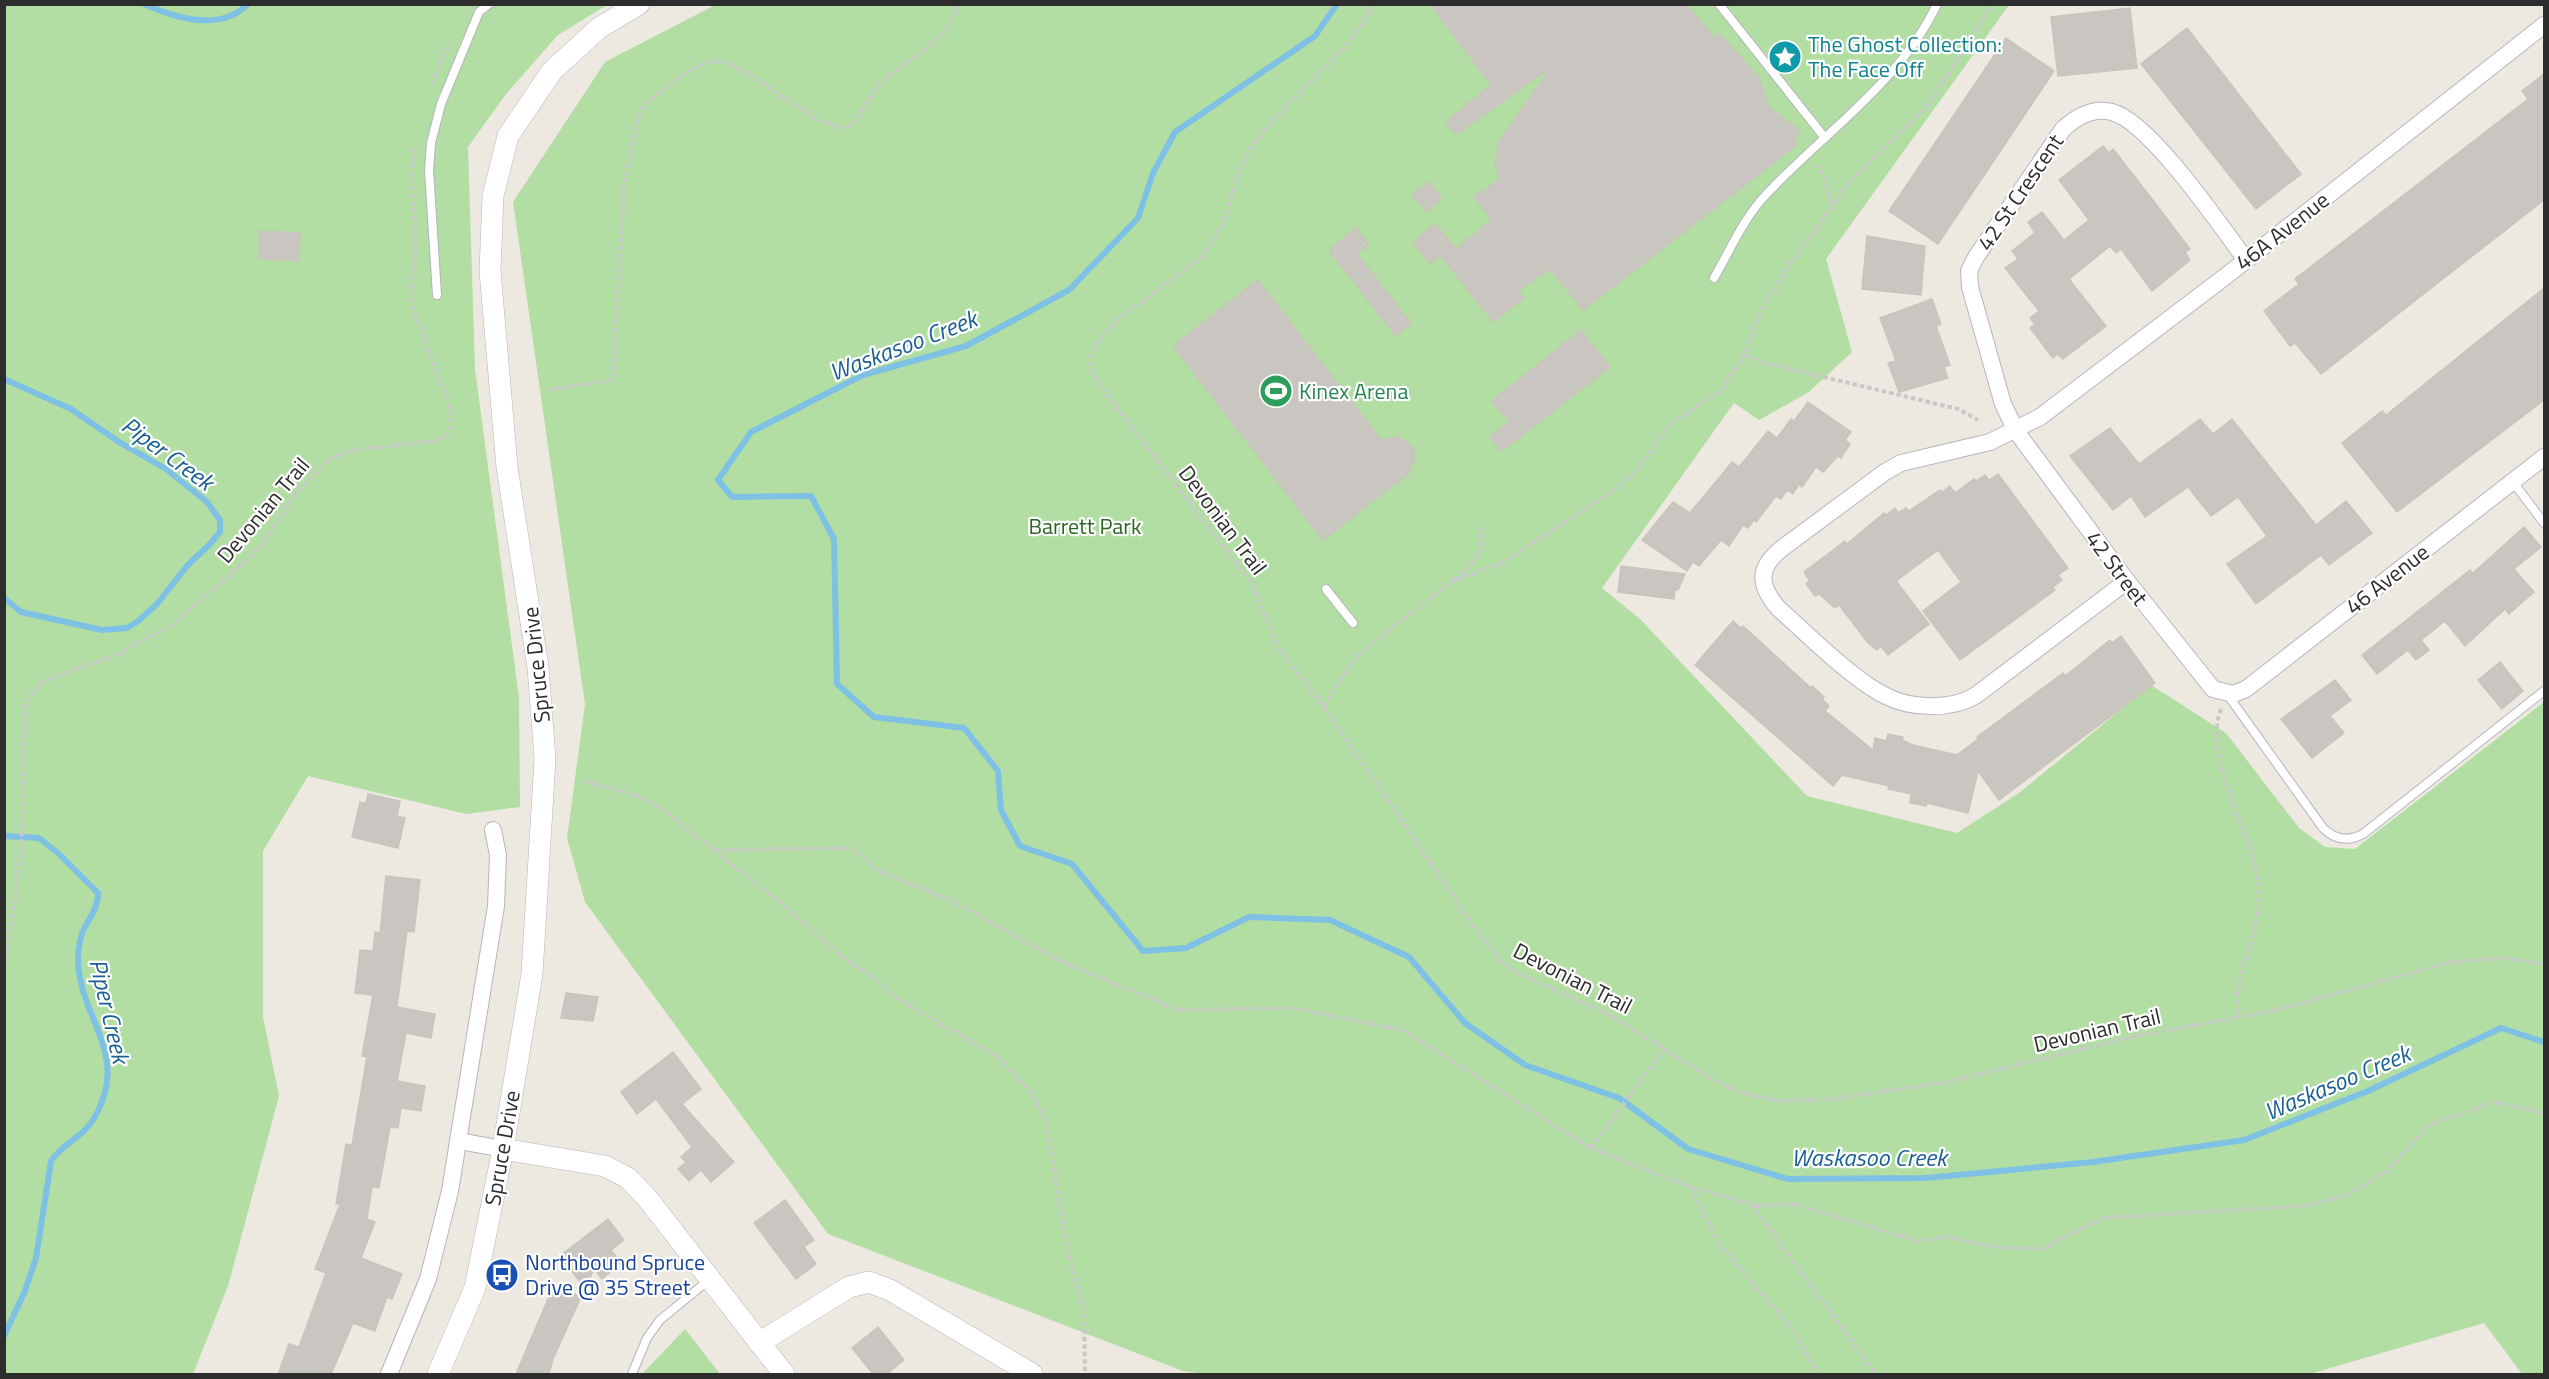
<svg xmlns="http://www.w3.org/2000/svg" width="2549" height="1379" font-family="'Titillium Web',sans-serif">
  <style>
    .green { fill: #b2dea3 }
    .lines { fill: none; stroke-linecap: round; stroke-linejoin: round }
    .stream { stroke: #7ec1e5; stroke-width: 6 }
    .building { fill: #c9c5c0; stroke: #c8c5ba; stroke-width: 1.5 }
    .service-casing { stroke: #b4b5bf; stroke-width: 10 }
    .minor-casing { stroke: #b4b5bf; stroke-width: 18 }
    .tertiary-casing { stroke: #b4b5bf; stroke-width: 22 }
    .path { stroke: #c8c8c8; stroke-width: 4; stroke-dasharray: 4.5 3; stroke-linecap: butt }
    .service { stroke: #fff; stroke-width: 8 }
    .minor { stroke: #fff; stroke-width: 16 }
    .tertiary { stroke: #fff; stroke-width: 21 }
    .labels { text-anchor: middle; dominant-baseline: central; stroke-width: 4.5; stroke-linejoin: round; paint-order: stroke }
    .culture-label { font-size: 22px; fill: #0d838f; stroke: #fff; text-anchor: start }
    .street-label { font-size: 22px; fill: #2d2d2d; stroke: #fff }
    .leisure-label { font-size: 22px; fill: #27864d; stroke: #fff; text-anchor: start }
    .park-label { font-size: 22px; fill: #2a6522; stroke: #fff }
    .transit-label { font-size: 22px; fill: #164399; stroke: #fff; text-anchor: start }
    .water-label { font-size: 24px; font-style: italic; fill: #1a6094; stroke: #fff }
  </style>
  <rect width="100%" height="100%" fill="#ede9e1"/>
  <g class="green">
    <polygon points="5,5 607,5 558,35 506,94 468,147 475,369 519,698 520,807 466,814 308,776 263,851 263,1017 279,1096 228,1286 193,1374 5,1374"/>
    <polygon points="715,5 2009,5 1826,259 1852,352 1809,392 1759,420 1734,403 1602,588 1640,619 1807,796 1957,833 2019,793 2151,685 2226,733 2299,828 2325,847 2355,849 2544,702 2544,1374 2522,1374 2484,1323 2310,1374 1205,1374 1183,1371 828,1234 585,902 567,838 585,704 513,202 605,62"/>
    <polygon points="685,1329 720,1374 642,1374 643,1373"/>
  </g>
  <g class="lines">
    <g class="stream">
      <path d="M 144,4 C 175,18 221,32 248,4"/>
      <polyline points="1337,4 1315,36 1175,132 1153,173 1138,218 1069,290 966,346 863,375 751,432 718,480 732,497 811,496 834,539 837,684 874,717 964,728 998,771 1001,810 1020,846 1072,864 1143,951 1186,948 1249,917 1330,920 1409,957 1465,1023 1525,1065 1619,1098 1688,1149 1788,1179 1926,1178 2093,1162 2244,1140 2368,1091 2501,1028 2544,1042"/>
      <polyline points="4,379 71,409 119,442 166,469 207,502 220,520 220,532 210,544 187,566 157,604 137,622 127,628 102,630 21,612 4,598"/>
      <path d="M 4,836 L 39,838 L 59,854 L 98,893 C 98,908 91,915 85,927 C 79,937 78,950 78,962 C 81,1021 132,1057 93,1120 C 83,1137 62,1144 51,1161 L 36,1258 L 25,1291 L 4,1336"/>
    </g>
  </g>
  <g class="building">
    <polygon points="1430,4 1687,4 1714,38 1720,34 1758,76 1769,107 1800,131 1794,136 1797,145 1583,310 1550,269 1518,291 1524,298 1493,322 1440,255 1430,264 1413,242 1435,224 1456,249 1492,220 1474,197 1501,178 1495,166 1498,143 1551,67 1456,135 1446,122 1491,85"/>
    <polygon points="2130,8 2137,68 2058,76 2051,17"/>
    <polygon points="2187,28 2301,174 2256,209 2141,64"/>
    <polygon points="2006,38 2054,71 1938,244 1889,211"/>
    <polygon points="2544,74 2544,200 2321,374 2295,343 2290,346 2264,311 2299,284 2295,279 2528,99 2522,91"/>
    <polygon points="2103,146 2109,153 2113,149 2152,199 2190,249 2185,252 2190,260 2152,291 2121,249 2116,253 2110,246 2069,279 2106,326 2063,359 2057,354 2053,358 2030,328 2035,324 2030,318 2039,311 2005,268 2018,259 2012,251 2035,233 2028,222 2042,212 2064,240 2089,220 2059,180"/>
    <polygon points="1428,182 1442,199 1426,212 1412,194"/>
    <polygon points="1356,228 1369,244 1357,254 1411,323 1396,336 1329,250"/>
    <polygon points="259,231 300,233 299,261 259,259"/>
    <polygon points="1867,236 1925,246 1921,295 1862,289"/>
    <polygon points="1258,280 1381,440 1400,437 1414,449 1414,462 1408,474 1323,540 1173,346"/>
    <polygon points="2544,288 2544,400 2397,512 2342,443 2382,411 2386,415"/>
    <polygon points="1932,299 1941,324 1936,326 1950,365 1944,367 1948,378 1899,392 1888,363 1896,361 1880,318"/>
    <polygon points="1581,330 1610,367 1502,451 1490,437 1509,422 1492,401"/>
    <polygon points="1808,402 1851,432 1845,440 1850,444 1841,458 1838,456 1823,472 1816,467 1802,487 1799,484 1793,494 1787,490 1781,499 1776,496 1756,522 1754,520 1748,528 1743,525 1729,546 1721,540 1699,566 1693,562 1687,571 1642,540 1673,502 1690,513 1732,462 1739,467 1768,431 1777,438 1791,419 1794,421"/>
    <polygon points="2200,419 2213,434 2232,419 2316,525 2346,501 2372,533 2329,565 2321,555 2256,604 2227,564 2267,536 2238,497 2211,516 2188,487 2145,517 2131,496 2113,510 2070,456 2110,428 2139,464"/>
    <polygon points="1998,474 2068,568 2058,575 2062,580 2053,587 2055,590 1960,660 1923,611 1961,582 1938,550 1896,581 1929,624 1888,655 1881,646 1877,650 1868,643 1839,605 1835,608 1819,594 1815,596 1806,584 1810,581 1804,572 1845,541 1847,544 1884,513 1886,515 1895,508 1898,513 1906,508 1909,511 1940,490 1942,492 1950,486 1955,493 1974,479 1976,481 1985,475 1989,480"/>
    <polygon points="2524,527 2541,547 2514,569 2534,592 2509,614 2505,609 2465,646 2445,621 2421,640 2429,650 2416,660 2408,650 2377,674 2362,655 2470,570 2473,573"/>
    <polygon points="1621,566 1685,574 1678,590 1675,590 1674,599 1618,592"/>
    <polygon points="1733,621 1741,628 1743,626 1811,688 1812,686 1824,697 1822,699 1829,706 1825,711 1873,750 1875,738 1886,741 1888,734 1903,737 1902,740 1913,745 1957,755 1978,739 1977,737 2063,673 2065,676 2110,640 2112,643 2121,636 2155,683 1999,800 1978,771 1968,813 1927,803 1926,806 1910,803 1911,794 1888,789 1889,786 1842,775 1833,786 1695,665"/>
    <polygon points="2500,662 2523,691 2502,709 2478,680"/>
    <polygon points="2335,680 2351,700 2330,716 2344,733 2312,758 2281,719"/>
    <polygon points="368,794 400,801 397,816 405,818 398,848 352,837 360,802 366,803"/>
    <polygon points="386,876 420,880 414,932 407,931 397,1007 435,1014 431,1038 406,1033 397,1081 425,1086 421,1111 401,1108 398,1128 390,1127 379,1188 372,1187 367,1219 375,1222 361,1258 402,1274 392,1299 387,1297 375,1331 353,1323 331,1374 278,1374 289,1344 299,1347 326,1273 315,1269 340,1204 336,1204 346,1144 352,1145 367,1057 362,1056 373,995 355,993 360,950 373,951 375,932 380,933"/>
    <polygon points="566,993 598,997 593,1021 561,1018"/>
    <polygon points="673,1052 701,1089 682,1104 734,1162 711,1182 701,1170 689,1181 678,1169 686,1162 681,1157 692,1147 656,1099 637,1114 621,1092"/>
    <polygon points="785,1200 814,1240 804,1247 816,1264 796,1279 754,1223"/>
    <polygon points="608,1219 624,1240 611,1250 621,1263 602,1279 594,1269 585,1288 560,1256"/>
    <polygon points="554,1285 581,1297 553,1359 549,1374 516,1374"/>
    <polygon points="878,1327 904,1360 887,1374 873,1374 852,1348"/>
  </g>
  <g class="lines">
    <g class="service-casing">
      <g id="service">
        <polyline points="1719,4 1825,138"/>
        <path d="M 1714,278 C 1729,252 1742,222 1762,199 C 1819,136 1900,84 1937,4"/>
        <polyline points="437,295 429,170 431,143 441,104 479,12 489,4"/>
        <polyline points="2513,482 2544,523"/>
        <polyline points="1326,589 1353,623"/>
        <path d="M 2227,694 L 2323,828 C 2335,840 2348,842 2363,834 L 2544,691"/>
        <polyline points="632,1374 647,1338 660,1320 710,1279"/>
      </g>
    </g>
    <g class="minor-casing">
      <g id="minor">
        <path d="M 2246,260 C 2220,225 2150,122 2112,112 C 2093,107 2076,117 2063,129 L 1976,257 L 1969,271 L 1970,287 L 2003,404 L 2016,431 L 2127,581 L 2213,689 L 2233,694 L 2246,689 L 2544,457"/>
        <path d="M 2127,581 L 1975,696 C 1951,710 1911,709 1886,696 C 1854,681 1806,633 1778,608 C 1759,585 1757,569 1781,549 L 1885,472 L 1901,463 L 1990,442 L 2040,417 L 2226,276 L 2544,25"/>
        <polyline points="459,1141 503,1149"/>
        <polyline points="389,1374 428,1279 450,1191 496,906 498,855 493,830"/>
      </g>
    </g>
    <g class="tertiary-casing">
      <g id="tertiary">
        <polyline points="503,1149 605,1166 628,1178 647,1198 784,1374"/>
        <polyline points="759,1343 849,1287 869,1282 890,1290 1032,1374"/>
        <polyline points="438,1374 475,1288 503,1149 532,974 545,759 538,667 507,467 490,271 493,196 508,136 552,71 599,28 639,4"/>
      </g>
    </g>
    <g class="path">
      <path d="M 1373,4 C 1345,61 1288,96 1252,147 C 1231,177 1232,217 1210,247 C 1184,281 1092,321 1091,362 C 1091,371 1096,379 1101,387 L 1251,582 L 1279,649 L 1324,707 L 1474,927 L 1500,960 L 1515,972 L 1608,1014 L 1719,1083 L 1739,1092 L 1779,1101 L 1833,1099 L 1947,1082 L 2131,1037 L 2277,1010 L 2451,962 L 2504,958 L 2544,964"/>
      <polyline points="432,85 449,42"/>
      <polyline points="1816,164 1824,175 1833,206"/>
      <polyline points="1744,355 1769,364 1958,409 1978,420"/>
      <path d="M 549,390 L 613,380 L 624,188 L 637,122 L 644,104 L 687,72 L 707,62 L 725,62 L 745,72 L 820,121 L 845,129 C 863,118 867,96 882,82 C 909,55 949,45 958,4"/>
      <path d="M 1454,580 C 1473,562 1491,551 1478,524"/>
      <polyline points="1324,707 1351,663 1370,645 1451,582 1506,561 1617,488 1637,470 1669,425 1722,389 1744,355 1760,313 1788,267 1849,183 1925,109 1976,32 1990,4"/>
      <path d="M 2221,709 C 2203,755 2248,827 2257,875 C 2268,930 2232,964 2238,1018"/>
      <polyline points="584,781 638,796 661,808 792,912 841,956 869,974 897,998 1001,1059 1033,1095 1046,1122 1067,1246 1084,1314 1085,1374"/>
      <polyline points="716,850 853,848 876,870 955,902 1058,960 1178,1010 1293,1008 1402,1030 1591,1148 1691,1187 1747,1203 1758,1206 1793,1204 1918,1241 1948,1237 1993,1247 2042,1249 2103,1218 2303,1206 2345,1196 2388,1171 2428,1125 2494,1102 2544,1113"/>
      <polyline points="4,970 21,857 25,709 27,699 42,682 118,654 174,624 250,557 267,537 294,496 328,459 354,450 435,441 448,434 452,423 452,413 410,299 416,244 411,172 415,147"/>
      <polyline points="1591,1148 1665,1048"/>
      <polyline points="1691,1187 1718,1243 1790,1326 1819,1374"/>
      <polyline points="1752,1205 1876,1374"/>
    </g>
    <use href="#service" class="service"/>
    <use href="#minor" class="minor"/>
    <use href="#tertiary" class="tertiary"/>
  </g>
  <defs>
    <g id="sight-disc" transform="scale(1.725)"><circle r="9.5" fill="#0f9aa8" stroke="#fff"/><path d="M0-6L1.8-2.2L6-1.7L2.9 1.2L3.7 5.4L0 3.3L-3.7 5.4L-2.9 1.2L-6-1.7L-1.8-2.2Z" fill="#fff"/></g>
    <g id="stadium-disc" transform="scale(1.725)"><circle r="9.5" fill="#2e9e5b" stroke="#fff"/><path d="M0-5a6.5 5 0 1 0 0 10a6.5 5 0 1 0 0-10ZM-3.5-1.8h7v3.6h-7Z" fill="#fff"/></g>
    <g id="bus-disc" transform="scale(1.725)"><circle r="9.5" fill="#1a4fb4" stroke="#fff"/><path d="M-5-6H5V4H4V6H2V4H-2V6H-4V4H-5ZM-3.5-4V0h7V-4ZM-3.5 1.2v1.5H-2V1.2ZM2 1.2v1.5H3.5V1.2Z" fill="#fff"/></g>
  </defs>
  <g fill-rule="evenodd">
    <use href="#sight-disc" x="1785" y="57"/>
    <use href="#stadium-disc" x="1276" y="391"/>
    <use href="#bus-disc" x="502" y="1275"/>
  </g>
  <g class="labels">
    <g class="culture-label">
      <text x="1808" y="44">The Ghost Collection:<tspan x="1808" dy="25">The Face Off</tspan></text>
    </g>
    <g class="street-label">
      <text transform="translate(2020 192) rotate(-56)">42 St Crescent</text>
      <text transform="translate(2282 231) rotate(-38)">46A Avenue</text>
      <text transform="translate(263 510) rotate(-50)">Devonian Trail</text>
      <text transform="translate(1223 520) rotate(53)">Devonian Trail</text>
      <text transform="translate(2117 568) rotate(53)">42 Street</text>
      <text transform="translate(2387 579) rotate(-38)">46 Avenue</text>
      <text transform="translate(536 665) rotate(-96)">Spruce Drive</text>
      <text transform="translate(1573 978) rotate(27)">Devonian Trail</text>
      <text transform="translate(2097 1030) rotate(-13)">Devonian Trail</text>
      <text transform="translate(502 1148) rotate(-80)">Spruce Drive</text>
    </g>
    <g class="leisure-label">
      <text x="1299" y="391">Kinex Arena</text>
    </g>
    <g class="park-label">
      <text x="1085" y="526">Barrett Park</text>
    </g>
    <g class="transit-label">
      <text x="525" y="1262">Northbound Spruce<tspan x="525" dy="25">Drive @ 35 Street</tspan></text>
    </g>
    <g class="water-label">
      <text transform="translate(903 345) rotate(-21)">Waskasoo Creek</text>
      <text transform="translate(168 453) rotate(36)">Piper Creek</text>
      <text transform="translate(110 1011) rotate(77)">Piper Creek</text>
      <text transform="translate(2337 1082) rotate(-23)">Waskasoo Creek</text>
      <text x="1869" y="1157">Waskasoo Creek</text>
    </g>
  </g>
  <rect width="2549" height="1379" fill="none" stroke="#2d2d2d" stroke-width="12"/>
</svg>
